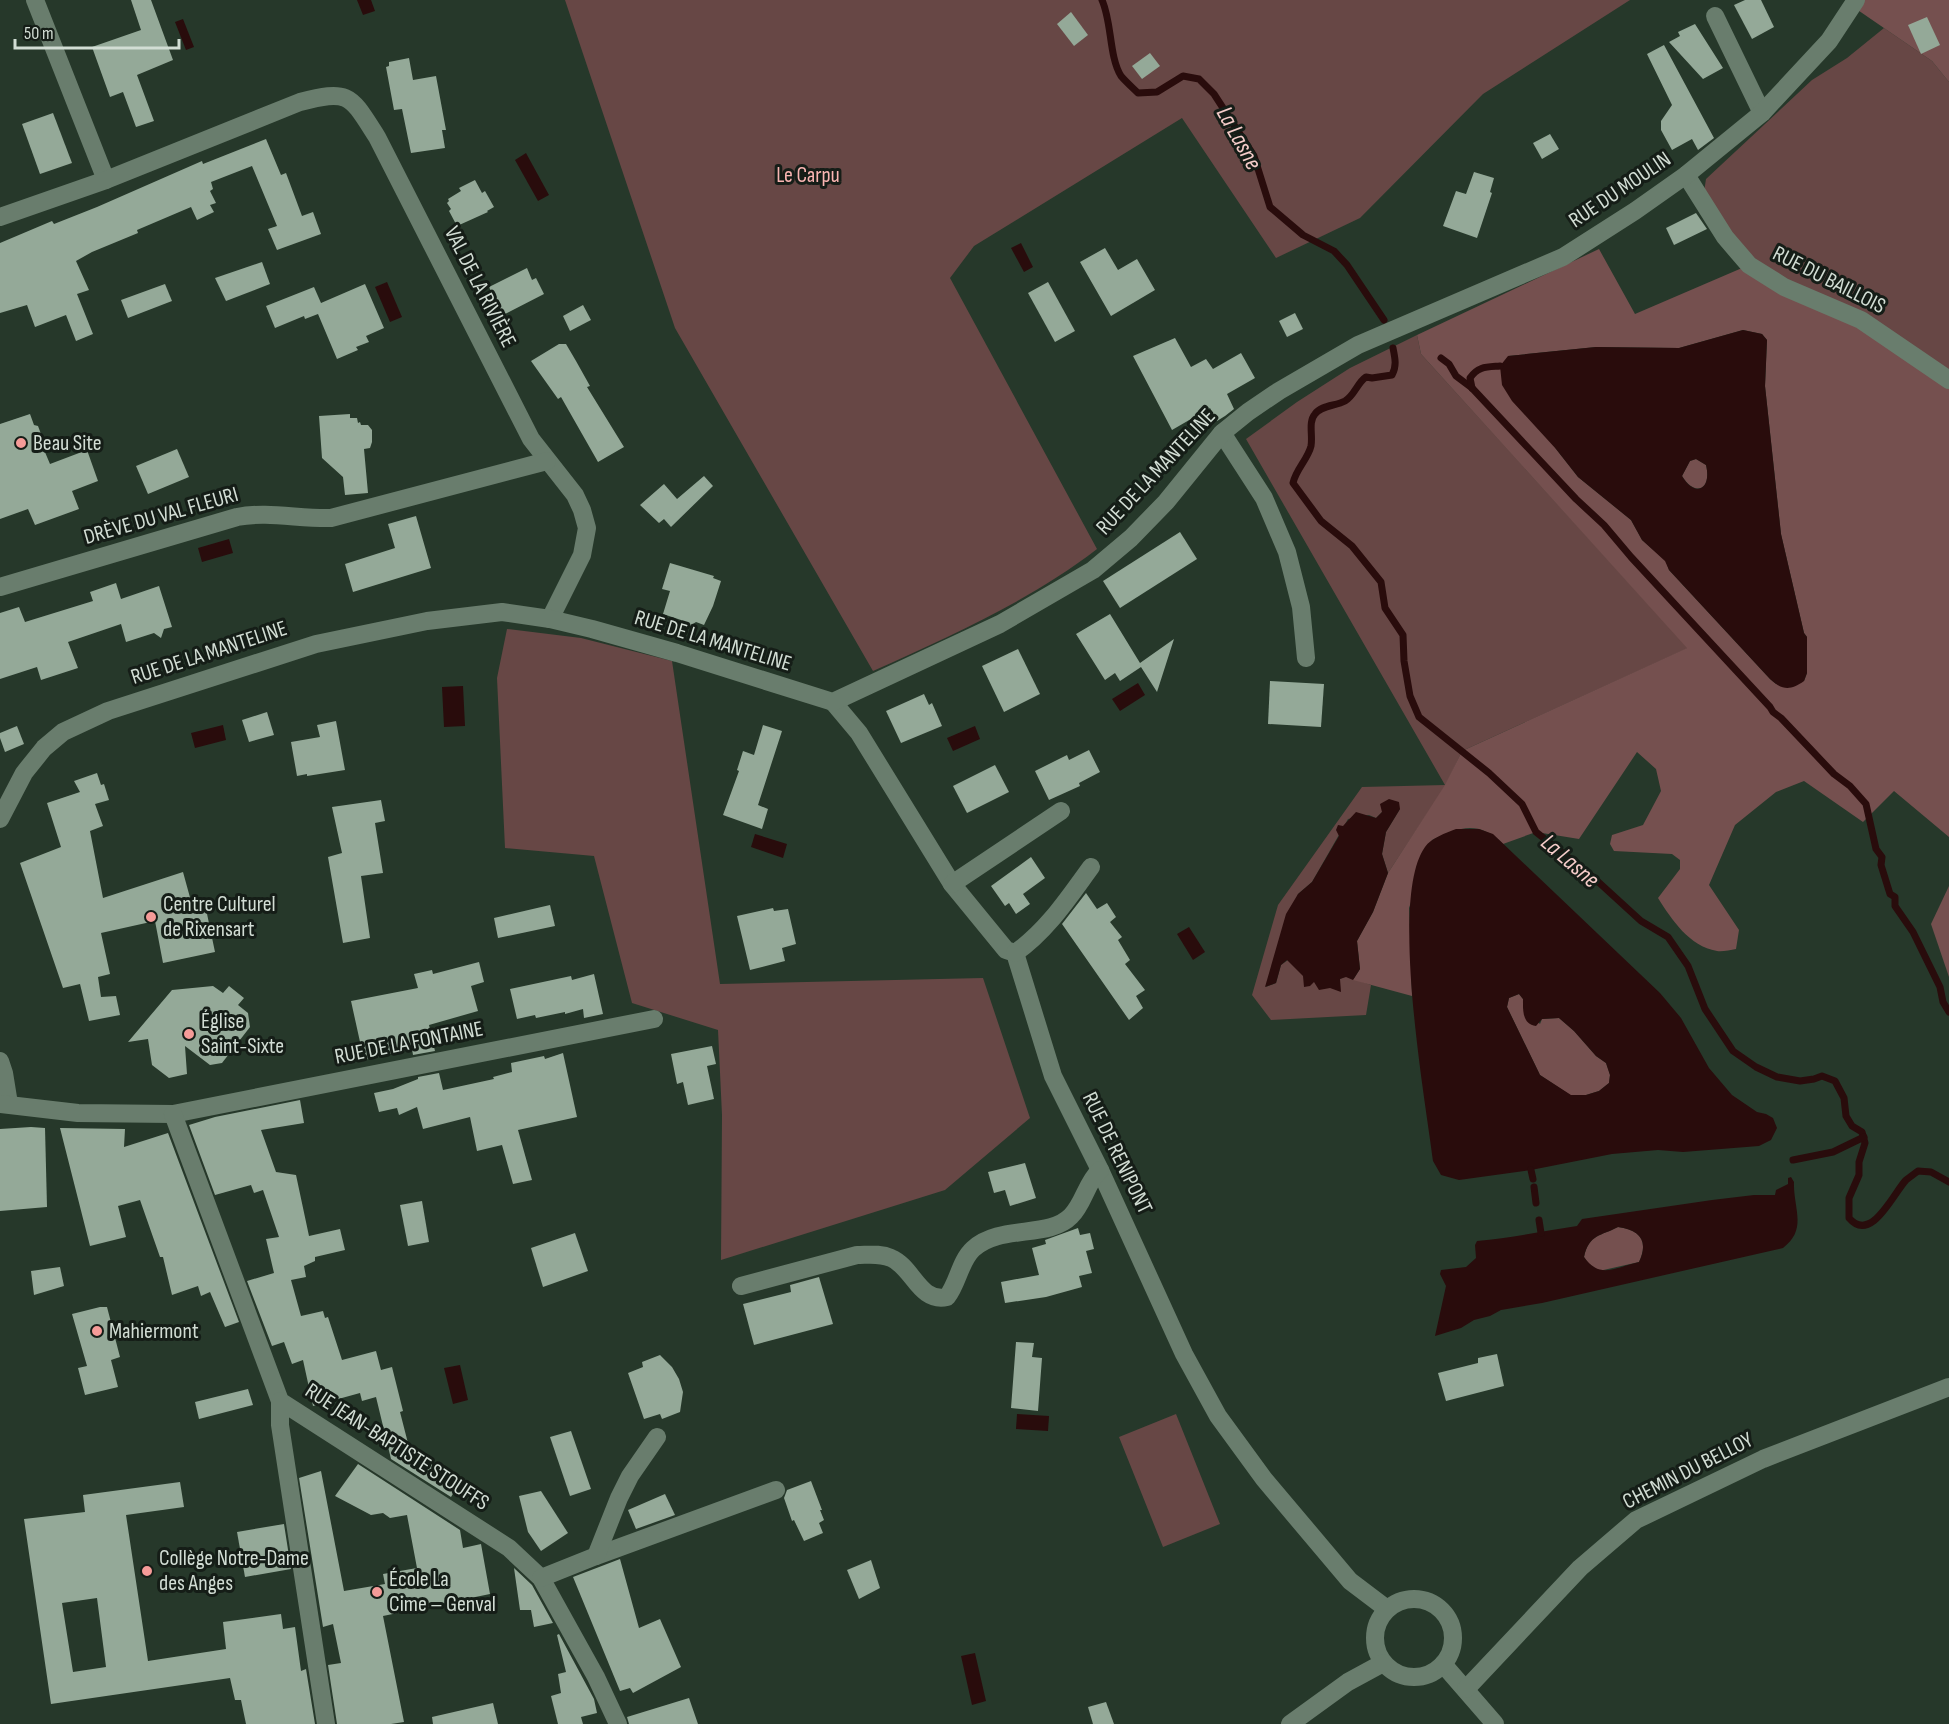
<svg xmlns="http://www.w3.org/2000/svg" width="1949" height="1724" font-family="'Sofia Sans Condensed',sans-serif">
  <style>
    .green { fill: #674745 }
    .forest { fill: #75504f; fill-rule: evenodd }
    .water { fill: #290c0c; fill-rule: evenodd }
    .lines { fill: none; stroke-linecap: round; stroke-linejoin: round }
    .stream { stroke: #290c0c; stroke-width: 7 }
    .building { fill: #94a998; fill-rule: evenodd }
    .minor { stroke: #697d6d; stroke-width: 18 }
    .poi-dot { fill: #f59b98; stroke: #151d17; stroke-width: 2 }
    .labels { text-anchor: middle; dominant-baseline: central; stroke-width: 6; stroke-linejoin: round; paint-order: stroke }
    .park-label { font-size: 22px; fill: #f9b5b2; stroke: #151d17 }
    .street-label { font-size: 22px; fill: #d2ddd4; stroke: #151d17 }
    .poi-label { font-size: 22px; fill: #d2ddd4; stroke: #151d17; text-anchor: start }
    .water-label { font-size: 24px; font-style: italic; fill: #f6cdca; stroke: #151d17 }
  </style>
  <rect width="100%" height="100%" fill="#26382a"/>
  <g class="green">
    <path d="M 565,0 L 1630,0 L 1483,94 L 1360,218 L 1276,258 L 1182,118 L 974,246 L 950,278 L 1097,549 C 1028,602 952,635 873,671 L 675,328 Z"/>
    <polygon points="1884,28 1932,61 1949,82 1949,380 1749,265 1704,192 1706,179 1812,80 1847,58"/>
    <polygon points="1417,335 1421,354 1688,648 1462,751 1446,785 1388,873 1382,854 1386,832 1400,809 1382,812 1376,818 1369,815 1348,819 1312,882 1298,894 1266,987 1276,983 1281,965 1288,960 1304,976 1340,991 1340,979 1346,976 1371,985 1366,1015 1271,1020 1252,995 1278,905 1362,787 1445,785 1246,439 1297,402 1350,368"/>
    <polygon points="507,629 581,638 672,661 720,984 983,978 1030,1118 945,1190 721,1260 722,1115 718,1030 632,1003 594,856 505,848 497,678"/>
    <polygon points="1176,1414 1220,1524 1163,1547 1119,1437"/>
  </g>
  <g class="forest">
    <polygon points="1851,0 1949,0 1949,82 1932,61 1849,4"/>
    <path d="M 1599,249 L 1635,314 L 1749,265 L 1949,380 L 1949,837 L 1894,791 L 1863,822 L 1804,781 L 1776,792 L 1735,825 L 1709,885 L 1739,930 L 1736,949 C 1730,950 1722,952 1717,951 C 1689,946 1672,920 1658,898 L 1680,869 L 1680,860 L 1672,854 L 1614,851 L 1610,844 L 1612,835 L 1643,825 L 1661,791 L 1656,769 L 1637,752 L 1579,839 L 1536,832 L 1503,844 C 1479,820 1459,827 1432,840 L 1409,908 L 1412,996 L 1353,980 L 1360,969 L 1357,941 L 1373,912 L 1388,873 L 1445,785 L 1462,751 L 1687,648 L 1421,354 L 1417,335 ZM 1743,330 L 1762,334 L 1767,340 L 1765,386 L 1781,534 L 1804,633 L 1807,637 L 1807,673 L 1804,681 L 1776,684 L 1770,679 L 1669,570 L 1666,561 L 1642,540 L 1631,520 L 1578,477 L 1556,449 L 1508,356 L 1596,347 L 1679,348 Z"/>
    <path d="M 1696,459 L 1706,465 C 1712,490 1695,497 1682,476 L 1690,461 Z"/>
    <polygon points="1949,886 1949,977 1931,924"/>
    <polygon points="1519,994 1523,999 1523,1008 1540,1024 1542,1019 1559,1018 1574,1031 1596,1056 1606,1063 1610,1075 1609,1083 1599,1091 1586,1095 1570,1095 1540,1075 1507,1007 1509,998"/>
    <path d="M 1618,1227 C 1640,1230 1649,1241 1639,1262 L 1599,1271 L 1589,1264 L 1584,1257 C 1589,1234 1601,1236 1618,1227 Z"/>
  </g>
  <g class="water">
    <polygon points="357,0 371,0 375,11 363,15"/>
    <polygon points="183,19 194,47 186,50 175,22"/>
    <polygon points="526,153 549,195 538,201 515,160"/>
    <polygon points="1021,243 1033,267 1024,272 1011,248"/>
    <polygon points="387,282 402,317 390,322 375,287"/>
    <path d="M 1743,330 L 1762,334 L 1767,340 L 1765,386 L 1781,534 L 1804,633 L 1807,637 L 1807,673 L 1804,681 C 1790,691 1782,690 1770,679 L 1669,570 L 1665,561 L 1642,540 L 1631,520 L 1578,477 L 1556,449 L 1512,401 L 1502,385 L 1500,366 L 1508,356 L 1596,347 L 1679,348 ZM 1696,459 L 1706,465 C 1712,490 1695,498 1682,476 L 1690,461 Z"/>
    <polygon points="229,539 233,553 202,562 198,548"/>
    <polygon points="1138,683 1145,695 1120,711 1112,699"/>
    <polygon points="463,686 465,726 444,727 442,687"/>
    <polygon points="223,725 226,740 195,748 191,733"/>
    <polygon points="975,726 980,739 953,751 947,738"/>
    <polygon points="1389,799 1399,802 1400,809 1386,832 1382,854 1388,873 1373,912 1357,941 1360,969 1353,980 1346,977 1340,979 1341,992 1330,988 1319,990 1314,982 1310,986 1304,987 1303,976 1287,960 1281,965 1276,983 1265,987 1286,914 1298,894 1312,882 1339,836 1336,830 1338,825 1343,826 1356,812 1376,818 1382,812 1380,804"/>
    <path d="M 1456,829 L 1479,829 L 1493,834 L 1660,993 L 1681,1018 L 1709,1068 L 1732,1095 L 1757,1112 L 1766,1114 L 1773,1118 L 1777,1128 L 1771,1140 L 1759,1146 L 1683,1152 L 1658,1150 L 1612,1154 L 1531,1170 L 1459,1180 L 1441,1175 L 1433,1161 C 1425,1097 1389,897 1425,847 C 1431,838 1446,833 1456,829 ZM 1519,994 L 1523,999 C 1523,1010 1522,1024 1536,1026 L 1542,1019 L 1559,1018 L 1574,1031 L 1596,1056 L 1606,1063 L 1610,1075 L 1609,1083 L 1599,1091 L 1586,1095 L 1571,1095 L 1540,1075 L 1507,1007 L 1509,998 Z"/>
    <polygon points="755,834 787,844 783,858 751,847"/>
    <polygon points="1189,927 1205,952 1193,960 1177,934"/>
    <path d="M 1791,1177 L 1794,1182 C 1793,1208 1808,1229 1783,1248 L 1542,1303 L 1501,1310 L 1490,1316 L 1474,1320 L 1461,1328 L 1435,1336 L 1446,1286 L 1440,1274 L 1441,1270 L 1466,1267 L 1476,1258 L 1475,1245 L 1477,1241 C 1511,1238 1544,1231 1577,1226 L 1582,1219 L 1712,1200 L 1754,1195 L 1775,1195 L 1776,1190 L 1788,1184 L 1788,1178 ZM 1618,1227 C 1640,1230 1649,1241 1639,1262 C 1616,1267 1600,1280 1584,1257 C 1589,1234 1601,1236 1618,1227 Z"/>
    <polygon points="460,1365 468,1400 453,1404 444,1368"/>
    <polygon points="1017,1414 1049,1416 1048,1431 1016,1429"/>
    <polygon points="975,1653 986,1701 972,1705 961,1656"/>
  </g>
  <g class="lines">
    <g class="stream">
      <path d="M 1102,0 C 1112,22 1109,57 1121,76 C 1126,82 1133,88 1138,93 L 1157,92 L 1183,76 L 1199,79 L 1214,94 L 1254,156 L 1270,207 L 1303,235 L 1334,251 L 1347,265 L 1384,320"/>
      <path d="M 1393,348 C 1395,358 1397,366 1392,375 L 1372,378 L 1366,377 C 1357,383 1355,395 1345,401 C 1336,406 1321,405 1315,414 C 1308,422 1313,435 1311,446 C 1308,459 1296,469 1293,483 L 1321,521 L 1352,546 L 1381,582 L 1385,608 L 1403,635 L 1404,661 L 1410,696 L 1419,717 L 1489,773 L 1522,804 L 1536,832 L 1594,878 L 1641,921 L 1668,937 L 1688,966 L 1705,1009 L 1733,1051 L 1756,1067 L 1777,1077 L 1800,1081 L 1814,1079 L 1822,1076 L 1835,1081 L 1844,1098 L 1846,1116 L 1852,1126 L 1862,1132 L 1865,1143 L 1859,1162 L 1859,1175 L 1849,1198 L 1849,1218 C 1871,1244 1893,1194 1906,1180 C 1910,1177 1914,1174 1918,1171 L 1931,1172 L 1949,1182"/>
      <polyline points="1441,358 1449,364 1456,376 1472,388 1576,499 1604,525 1631,557 1770,707 1773,712 1781,718 1834,774 1850,786 1866,804 1876,849 1882,857 1881,865 1890,894 1895,897 1895,906 1913,932 1940,987 1943,1002 1949,1012"/>
      <path d="M 1472,388 L 1470,378 C 1478,366 1487,367 1500,366"/>
      <polyline points="1793,1160 1833,1152 1864,1137"/>
      <polyline points="1531,1170 1533,1179"/>
      <polyline points="1534,1187 1536,1203"/>
      <polyline points="1539,1220 1541,1233"/>
    </g>
  </g>
  <g class="building">
    <polygon points="131,0 151,0 173,60 137,75 154,121 136,127 123,92 110,97 92,47 141,30"/>
    <polygon points="1745,0 1761,0 1774,27 1752,39 1734,5"/>
    <polygon points="1071,12 1088,35 1074,46 1057,24"/>
    <polygon points="1927,17 1940,45 1921,54 1908,25"/>
    <polygon points="1695,24 1723,68 1703,79 1669,42 1680,36 1678,32"/>
    <polygon points="1664,45 1714,138 1698,150 1692,139 1672,150 1661,130 1661,121 1672,105 1647,54"/>
    <polygon points="1150,53 1160,66 1142,79 1132,66"/>
    <polygon points="409,58 413,80 436,76 446,130 442,130 445,148 411,153 402,109 394,110 386,67 389,66 389,62"/>
    <polygon points="53,113 72,163 40,174 22,124"/>
    <polygon points="1550,134 1559,149 1542,159 1533,143"/>
    <polygon points="266,139 281,175 286,173 302,216 313,212 321,234 277,250 268,229 277,226 252,166 211,182 213,189 210,191 216,203 210,205 214,212 197,220 191,207 137,230 138,233 92,252 76,261 89,290 77,294 93,334 76,341 66,315 35,327 27,305 0,313 0,243 52,221 54,224 97,207 202,161 203,164"/>
    <polygon points="1474,172 1494,178 1490,192 1492,193 1477,238 1443,226 1456,191 1466,194"/>
    <polygon points="475,180 482,193 485,191 494,207 487,211 488,212 457,226 449,211 451,209 447,203 449,201 448,199 461,191 459,188"/>
    <polygon points="1696,213 1707,229 1674,245 1666,228"/>
    <polygon points="1105,248 1118,270 1137,259 1155,290 1111,316 1080,262"/>
    <polygon points="262,262 270,284 226,301 215,278"/>
    <polygon points="527,268 532,280 536,278 544,294 503,315 489,287"/>
    <polygon points="1048,282 1075,331 1055,342 1028,293"/>
    <polygon points="165,284 172,301 128,318 121,300"/>
    <polygon points="365,284 384,328 366,336 369,342 356,347 358,350 337,359 318,314 305,319 304,316 275,328 266,306 314,287 321,303"/>
    <polygon points="583,305 591,320 570,331 563,316"/>
    <polygon points="1295,313 1303,329 1287,337 1279,321"/>
    <polygon points="1175,338 1191,367 1206,359 1213,369 1241,353 1255,378 1227,394 1234,409 1225,416 1217,421 1210,408 1172,430 1133,356"/>
    <polygon points="559,344 566,344 576,361 590,386 587,387 624,447 598,462 561,397 558,399 531,361"/>
    <polygon points="30,414 34,425 38,426 41,434 39,438 50,464 87,450 98,481 72,491 79,509 35,525 28,509 0,519 0,424"/>
    <polygon points="350,414 350,418 357,418 358,423 360,422 361,425 368,425 372,430 372,442 370,448 364,449 368,493 345,495 343,477 322,458 319,416"/>
    <polygon points="177,449 189,477 148,494 136,466"/>
    <polygon points="704,476 713,486 671,527 664,519 659,523 640,505 664,484 677,499"/>
    <polygon points="416,516 431,568 353,592 345,564 395,548 388,524"/>
    <polygon points="1180,532 1197,559 1120,608 1103,581"/>
    <polygon points="670,563 714,576 713,578 721,581 713,606 704,625 696,622 690,626 682,623 681,620 663,614 670,591 662,589"/>
    <polygon points="116,583 121,599 159,586 172,627 164,629 161,638 154,633 126,642 121,624 68,642 78,668 41,680 37,667 0,679 0,613 19,607 25,622 93,601 90,592"/>
    <polygon points="1110,614 1140,663 1174,639 1157,692 1141,667 1120,681 1115,673 1105,680 1076,634"/>
    <polygon points="1018,649 1040,694 1004,712 982,666"/>
    <polygon points="1270,681 1324,684 1321,727 1268,724"/>
    <polygon points="924,694 929,705 932,703 942,726 901,743 886,711"/>
    <polygon points="267,712 274,735 249,742 242,720"/>
    <polygon points="336,721 345,770 307,776 307,774 297,776 291,742 320,737 317,725"/>
    <polygon points="763,725 782,731 758,805 768,809 762,829 723,815 739,771 737,770 743,751 754,755"/>
    <polygon points="17,726 24,744 5,752 0,738 0,733"/>
    <polygon points="1089,750 1100,772 1079,783 1080,786 1049,800 1035,771 1067,755 1069,760"/>
    <polygon points="995,765 1009,792 967,813 953,786"/>
    <polygon points="97,773 101,785 104,784 109,800 95,804 103,826 90,831 103,898 183,872 194,912 206,909 215,952 163,963 155,921 101,933 110,974 98,977 101,997 116,996 120,1015 89,1021 80,984 63,988 20,863 61,847 47,803 80,792 74,781"/>
    <polygon points="381,800 385,821 375,823 383,873 361,876 370,938 343,943 328,857 342,853 332,807"/>
    <polygon points="1031,857 1045,878 1023,894 1030,904 1016,914 1009,903 1005,906 991,886"/>
    <polygon points="1086,893 1097,909 1107,903 1116,917 1110,922 1122,937 1118,940 1130,960 1125,964 1145,990 1136,996 1143,1008 1129,1020 1062,924"/>
    <polygon points="550,905 555,926 498,938 494,918"/>
    <polygon points="773,908 774,911 788,909 796,944 782,948 785,961 750,970 737,916"/>
    <polygon points="479,962 484,982 471,986 478,1011 429,1025 435,1051 413,1055 412,1049 364,1060 351,1001 418,988 414,974 432,970 433,974"/>
    <polygon points="594,974 603,1014 584,1018 583,1009 565,1014 565,1012 536,1018 535,1015 517,1019 510,989 571,976 572,980"/>
    <polygon points="213,986 223,993 229,986 244,998 238,1005 248,1013 250,1027 222,1063 210,1065 185,1046 187,1074 169,1078 152,1065 148,1039 128,1042 172,990"/>
    <polygon points="712,1046 716,1064 707,1066 714,1099 688,1105 683,1082 677,1084 671,1054"/>
    <polygon points="563,1053 577,1117 518,1130 532,1180 513,1184 502,1145 477,1151 470,1117 423,1129 417,1107 399,1115 397,1108 379,1112 374,1093 393,1089 418,1079 418,1077 439,1073 443,1090 494,1079 493,1077 512,1072 511,1063 544,1056 545,1059"/>
    <polygon points="300,1100 304,1123 261,1130 276,1172 296,1175 309,1236 340,1229 345,1250 315,1257 315,1261 304,1266 306,1277 291,1280 301,1316 323,1311 325,1318 328,1317 342,1360 376,1351 381,1370 392,1367 403,1411 400,1412 410,1451 460,1482 451,1497 391,1459 376,1397 362,1401 360,1393 313,1406 303,1360 292,1364 284,1342 272,1346 247,1281 274,1273 266,1239 279,1237 263,1190 254,1193 251,1185 215,1195 189,1125 215,1117"/>
    <polygon points="31,1127 45,1128 47,1207 0,1211 0,1129"/>
    <polygon points="60,1128 125,1129 124,1147 168,1133 239,1322 225,1327 210,1292 201,1296 198,1286 172,1295 163,1257 160,1257 140,1200 118,1206 126,1237 90,1246"/>
    <polygon points="1025,1163 1036,1198 1010,1206 1005,1190 994,1193 988,1172"/>
    <polygon points="422,1201 429,1242 408,1246 400,1205"/>
    <polygon points="1078,1228 1080,1235 1090,1233 1094,1249 1086,1251 1092,1273 1079,1276 1082,1287 1046,1297 1005,1303 1001,1282 1039,1275 1032,1248 1046,1244 1045,1240"/>
    <polygon points="575,1233 588,1271 543,1287 531,1248"/>
    <polygon points="60,1267 64,1286 34,1295 31,1271"/>
    <polygon points="819,1277 833,1324 754,1345 743,1304 791,1292 790,1285"/>
    <polygon points="100,1307 107,1307 120,1357 111,1360 118,1387 85,1395 78,1368 87,1366 72,1314"/>
    <polygon points="1016,1342 1034,1343 1032,1357 1042,1358 1038,1411 1011,1408"/>
    <polygon points="1497,1354 1504,1386 1446,1401 1438,1373 1478,1363 1478,1358"/>
    <polygon points="660,1355 672,1367 679,1379 683,1392 680,1412 662,1419 660,1414 644,1419 628,1373 643,1367 642,1362"/>
    <polygon points="248,1389 253,1405 199,1419 195,1402"/>
    <polygon points="571,1431 591,1489 570,1496 550,1437"/>
    <polygon points="358,1464 460,1530 463,1548 481,1544 490,1594 383,1616 404,1722 391,1724 337,1724 328,1665 341,1663 333,1624 323,1627 299,1478 321,1471 344,1591 385,1584 383,1574 417,1568 407,1515 390,1518 383,1513 371,1515 335,1496"/>
    <polygon points="811,1481 822,1510 820,1510 824,1520 819,1523 823,1533 804,1541 794,1520 792,1521 784,1498 787,1490"/>
    <path d="M 180,1482 L 184,1507 L 126,1515 L 148,1661 L 226,1649 L 223,1622 L 281,1614 L 283,1629 L 295,1627 L 301,1671 L 306,1669 L 315,1724 L 246,1724 L 241,1700 L 235,1700 L 230,1678 L 51,1704 L 24,1519 L 85,1512 L 83,1495 ZM 97,1598 L 106,1667 L 73,1672 L 62,1603 Z"/>
    <polygon points="541,1491 568,1533 541,1551 528,1532 519,1496"/>
    <polygon points="665,1494 675,1515 636,1529 628,1510"/>
    <polygon points="284,1524 291,1569 245,1577 237,1532"/>
    <polygon points="620,1559 639,1628 660,1619 681,1667 633,1693 630,1688 620,1691 573,1577"/>
    <polygon points="871,1560 880,1588 859,1599 847,1570"/>
    <polygon points="514,1568 532,1585 553,1623 534,1627 531,1610 520,1610"/>
    <polygon points="559,1634 594,1699 597,1713 581,1717 583,1724 558,1724 551,1696 561,1693 558,1674 566,1672 557,1635"/>
    <polygon points="689,1698 698,1724 629,1724 627,1717"/>
    <polygon points="1106,1702 1114,1724 1093,1724 1088,1707"/>
    <polygon points="493,1703 498,1724 433,1724 432,1717"/>
  </g>
  <g class="lines">
    <g class="minor">
      <polyline points="35,0 106,180"/>
      <polyline points="1715,16 1762,113"/>
      <polyline points="1686,175 1725,237 1749,265 1784,287 1861,320 1949,380"/>
      <path d="M 0,217 L 106,180 L 300,102 C 350,89 350,95 377,137 L 531,439 L 575,495 L 582,510 L 587,528 L 582,555 L 550,619"/>
      <polyline points="1222,433 1264,498 1287,552 1301,607 1306,658"/>
      <path d="M 0,587 L 237,517 C 267,511 300,519 331,518 L 547,461"/>
      <polyline points="833,702 859,733 952,884 1006,950 1015,953 1053,1076 1100,1170 1184,1354 1218,1416 1264,1479 1350,1581 1387,1609"/>
      <polyline points="0,819 24,773 44,748 63,732 108,711 316,644 427,621 502,612 550,619 592,629 677,653 833,702 1000,624 1093,570 1131,538 1166,502 1222,433 1248,412 1279,391 1358,345 1563,257 1635,211 1686,175 1762,113 1829,41 1856,0"/>
      <polyline points="952,884 1061,811"/>
      <path d="M 1015,953 C 1047,931 1069,897 1091,867"/>
      <polyline points="0,1061 4,1073 9,1104"/>
      <polyline points="0,1104 78,1113 173,1114 654,1019"/>
      <polyline points="173,1114 280,1401 509,1548 541,1578 596,1677 618,1724"/>
      <path d="M 741,1286 L 857,1255 C 868,1255 880,1253 891,1258 C 913,1267 919,1303 947,1297 C 958,1283 960,1261 973,1249 C 1000,1224 1049,1239 1071,1216 C 1084,1203 1086,1183 1100,1170"/>
      <polyline points="280,1401 280,1425 326,1724"/>
      <polyline points="596,1556 776,1490"/>
      <polyline points="541,1578 596,1556 619,1498 630,1476 657,1437"/>
      <circle cx="1414" cy="1638" r="39"/>
      <polyline points="1443,1664 1495,1724"/>
      <polyline points="1466,1689 1580,1568 1636,1520 1763,1459 1949,1387"/>
      <polyline points="1290,1724 1348,1682 1383,1663"/>
    </g>
  </g>
  <g class="poi-dot">
    <circle cx="21" cy="443" r="6"/>
    <circle cx="151" cy="917" r="6"/>
    <circle cx="189" cy="1034" r="6"/>
    <circle cx="97" cy="1331" r="6"/>
    <circle cx="147" cy="1571" r="6"/>
    <circle cx="377" cy="1592" r="6"/>
  </g>
  <g class="labels">
    <g class="park-label">
      <text x="808" y="175">Le Carpu</text>
    </g>
    <g class="street-label">
      <text transform="translate(1620 190) rotate(-34)">RUE DU MOULIN</text>
      <text transform="translate(1829 280) rotate(27)">RUE DU BAILLOIS</text>
      <text transform="translate(480 287) rotate(63)">VAL DE LA RIVIÈRE</text>
      <text transform="translate(1156 472) rotate(-47)">RUE DE LA MANTELINE</text>
      <text transform="translate(161 516) rotate(-16)">DRÈVE DU VAL FLEURI</text>
      <text transform="translate(713 641) rotate(17)">RUE DE LA MANTELINE</text>
      <text transform="translate(209 653) rotate(-18)">RUE DE LA MANTELINE</text>
      <text transform="translate(409 1043) rotate(-11)">RUE DE LA FONTAINE</text>
      <text transform="translate(1117 1153) rotate(64)">RUE DE RENIPONT</text>
      <text transform="translate(397 1447) rotate(33)">RUE JEAN-BAPTISTE STOUFFS</text>
      <text transform="translate(1688 1471) rotate(-27)">CHEMIN DU BELLOY</text>
    </g>
    <g class="poi-label">
      <text x="33" y="443">Beau Site</text>
      <text x="163" y="904">Centre Culturel<tspan x="163" dy="25">de Rixensart</tspan></text>
      <text x="201" y="1021">Église<tspan x="201" dy="25">Saint-Sixte</tspan></text>
      <text x="109" y="1331">Mahiermont</text>
      <text x="159" y="1558">Collège Notre-Dame<tspan x="159" dy="25">des Anges</tspan></text>
      <text x="389" y="1579">École La<tspan x="389" dy="25">Cime – Genval</tspan></text>
    </g>
    <g class="water-label">
      <text transform="translate(1239 138) rotate(61)">La Lasne</text>
      <text transform="translate(1570 861) rotate(41)">La Lasne</text>
    </g>
  </g>
  <path d="M15 39v9h164v-9" fill="none" stroke="#d2ddd4" stroke-width="3"/>
  <text x="24" y="39" font-size="18" fill="#d2ddd4" stroke="#151d17" stroke-width="4.5" paint-order="stroke">50 m</text>
</svg>
